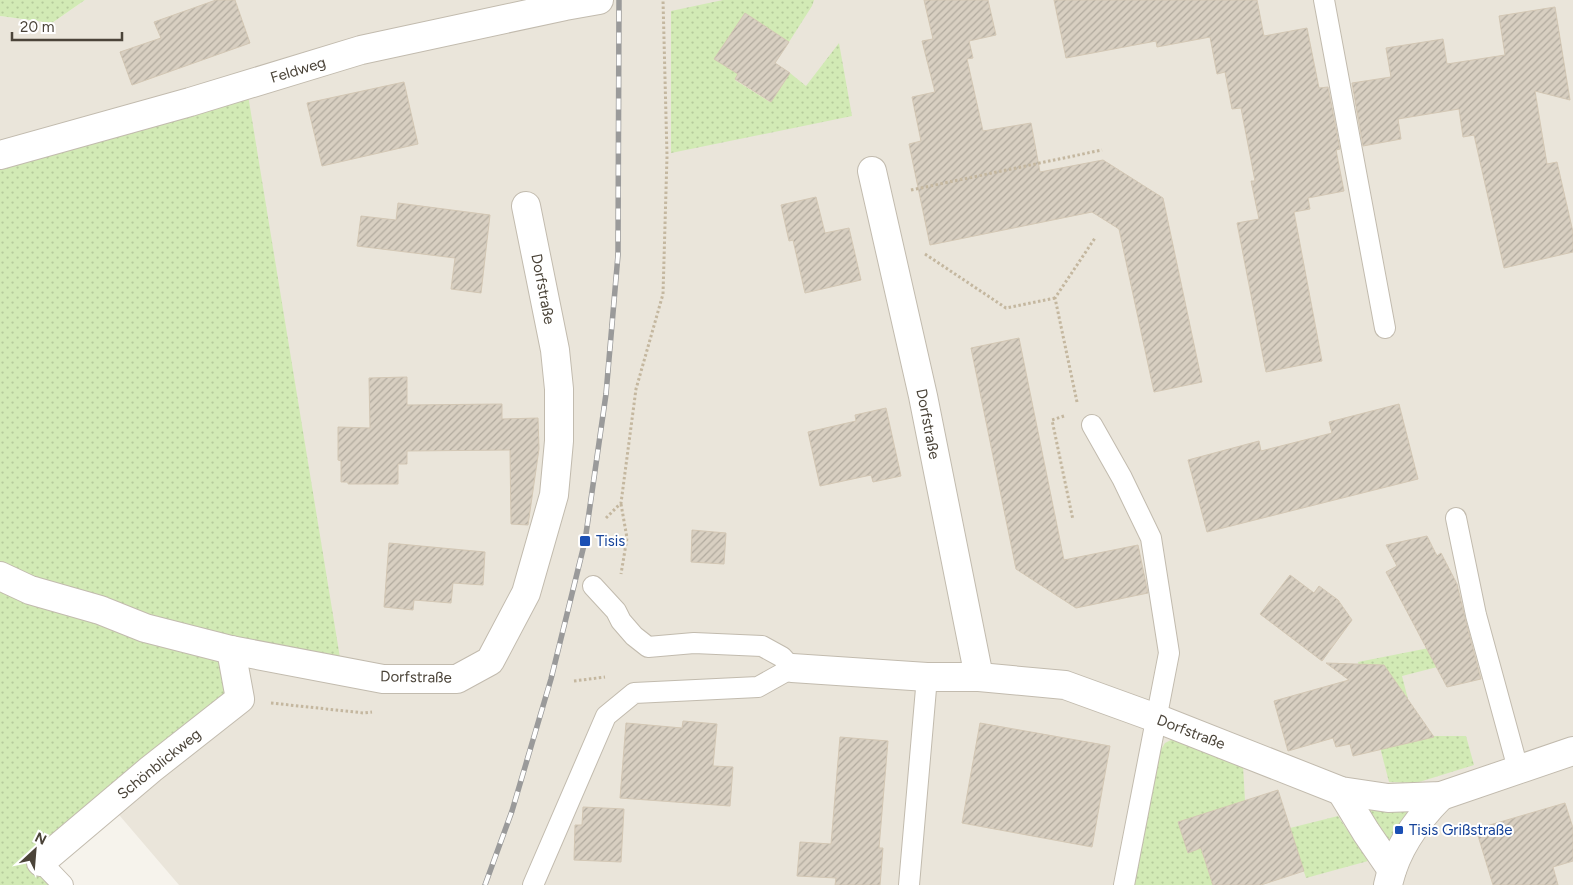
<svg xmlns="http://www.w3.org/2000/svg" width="1573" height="885" font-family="Figtree,sans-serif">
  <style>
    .residential { fill: #eae5da }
    .grass { fill: url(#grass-dots) }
    .building { fill: url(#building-hatch); stroke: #d3c7b4 }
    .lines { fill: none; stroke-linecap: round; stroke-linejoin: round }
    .lane-casing { stroke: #c2bbae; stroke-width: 22 }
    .street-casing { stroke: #c2bbae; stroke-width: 30 }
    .path { stroke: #c4b79f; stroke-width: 3; stroke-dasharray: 2.5 2.5; stroke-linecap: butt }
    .lane { stroke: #fff; stroke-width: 20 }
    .street { stroke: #fff; stroke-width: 28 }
    .rail-casing { stroke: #9a9a9a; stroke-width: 5.5 }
    .rail { stroke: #fff; stroke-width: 4; stroke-dasharray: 11; stroke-linecap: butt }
    .transit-dot { fill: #1a4fb4; stroke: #fff; stroke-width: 2 }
    .labels { text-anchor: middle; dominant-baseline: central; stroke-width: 4; stroke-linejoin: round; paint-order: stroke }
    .street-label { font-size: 15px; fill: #4b4439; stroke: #fff }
    .transit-label { font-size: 15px; fill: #164399; stroke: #fff; text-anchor: start }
  </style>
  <defs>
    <pattern id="grass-dots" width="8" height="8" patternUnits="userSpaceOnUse" patternTransform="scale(1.25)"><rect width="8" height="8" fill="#d2eab5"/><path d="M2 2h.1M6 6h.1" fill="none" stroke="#b6ca9c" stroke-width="1.8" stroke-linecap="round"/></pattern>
    <pattern id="building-hatch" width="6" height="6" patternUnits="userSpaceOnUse" patternTransform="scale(1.25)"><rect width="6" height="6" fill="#d8cfc1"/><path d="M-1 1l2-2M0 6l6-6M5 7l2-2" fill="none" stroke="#b1aa9e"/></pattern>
  </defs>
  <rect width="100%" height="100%" fill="#f6f3ec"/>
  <polygon class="residential" points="85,0 1573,0 1573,885 179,885 108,802 0,161 0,16 52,23"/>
  <g class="grass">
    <polygon points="0,0 85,0 52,23 0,16"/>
    <polygon points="723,0 814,0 812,6 789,42 745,13 715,59 738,74 735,80 770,102 790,73 806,86 839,43 852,116 671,153 671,11"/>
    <polygon points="248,95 341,664 236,648 236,698 44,862 66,885 0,885 0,161"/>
    <polygon points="1449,644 1453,663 1402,676 1409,703 1407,743 1435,736 1466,736 1474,765 1416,783 1389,782 1358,662"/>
    <polygon points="1173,739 1243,765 1245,801 1178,822 1188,852 1201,848 1213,885 1134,885 1159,753 1165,743"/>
    <polygon points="1366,808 1406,810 1409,815 1392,847"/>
    <polygon points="1338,816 1368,861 1306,878 1290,828"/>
  </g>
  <g class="building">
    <polygon points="216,0 235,0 250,43 132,85 120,52 161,38 154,22"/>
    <polygon points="924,0 988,0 996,35 969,41 973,58 967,59 983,131 1031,123 1040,172 1103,160 1163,198 1202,382 1154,392 1119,229 1092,212 930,245 909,144 921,141 912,97 935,92 922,41 933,39"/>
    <polygon points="1054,0 1257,0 1264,36 1307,28 1319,88 1328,87 1340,149 1336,150 1344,191 1308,198 1310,209 1294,212 1322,361 1266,372 1237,223 1259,219 1251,181 1255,181 1241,108 1232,109 1225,72 1217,74 1210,37 1157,47 1156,41 1066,58"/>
    <polygon points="1555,7 1570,100 1535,91 1547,164 1557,162 1573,232 1573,252 1504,268 1474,135 1463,137 1459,109 1398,119 1401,139 1363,146 1352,83 1391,77 1386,48 1443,39 1447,64 1505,55 1499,16"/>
    <polygon points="745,13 789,42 775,63 790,73 771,102 735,79 738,74 714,59"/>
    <polygon points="404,82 418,144 322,166 307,103"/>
    <polygon points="816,197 825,233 849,228 861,280 805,293 793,240 789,241 781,205"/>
    <polygon points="398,203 490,215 481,293 451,289 455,258 357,246 361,216 396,220"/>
    <polygon points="1019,338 1064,560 1138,545 1148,593 1076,608 1016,569 971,348"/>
    <polygon points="407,377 407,405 502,404 502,419 538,418 539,449 528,525 511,524 510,450 407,451 407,464 398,464 398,484 348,484 348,482 341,482 341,461 338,460 338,427 370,428 369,378"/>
    <polygon points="1399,404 1418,479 1207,532 1188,460 1259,441 1261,451 1332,433 1329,422"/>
    <polygon points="886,408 901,476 873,482 871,475 820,486 808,432 856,421 855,415"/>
    <polygon points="692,530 726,533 724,564 691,562"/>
    <polygon points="1427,536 1437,556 1441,553 1457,584 1465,618 1481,679 1447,687 1386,572 1397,566 1386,545"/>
    <polygon points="389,543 485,552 483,585 453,583 451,603 414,600 413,610 384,607"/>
    <polygon points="1290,575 1314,593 1319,586 1338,600 1352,620 1322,661 1260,614"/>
    <polygon points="1326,663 1384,665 1434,737 1353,756 1350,744 1336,747 1333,738 1288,751 1274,701 1349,680"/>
    <polygon points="683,721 717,724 713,766 733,767 730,806 620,798 626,723 682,728"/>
    <polygon points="980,723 1110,746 1092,847 962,823"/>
    <polygon points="840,737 888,741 879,848 883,848 880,885 835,885 836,878 797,876 800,842 831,844"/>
    <polygon points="1278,790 1304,871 1261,885 1213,885 1201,848 1188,853 1178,822"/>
    <polygon points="1565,803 1573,828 1573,861 1553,867 1558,885 1493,885 1476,829"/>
    <polygon points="583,807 624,809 621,862 574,860 575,825 582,825"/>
  </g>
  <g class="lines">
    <g class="lane-casing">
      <g id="lane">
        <polyline points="1324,0 1385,328"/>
        <polyline points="1092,425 1122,478 1151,538 1169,653 1124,885"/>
        <polyline points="1456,518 1476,615 1518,769"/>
        <polyline points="41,862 63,885"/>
        <polyline points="533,885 606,716 634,693 758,687 792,668 782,657 762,646 694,643 648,647 634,636 621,621 616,611 593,586"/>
        <polyline points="909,885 927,677"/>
      </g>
    </g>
    <g class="street-casing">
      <g id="street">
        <polyline points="0,155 190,102 361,50 565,6 599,0"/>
        <polyline points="872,171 923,396 979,677"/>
        <polyline points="0,576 30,590 100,610 145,628 231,650 383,679 457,679 490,661 526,593 554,495 559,441 559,389 555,350 526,206"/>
        <polyline points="792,668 927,677 979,677 1065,685 1156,718 1341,791 1388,798 1441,796 1573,751"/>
        <polyline points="1341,791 1366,832 1392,870"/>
        <polyline points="41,862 151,769 240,699 231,650"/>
        <path d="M 1388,885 C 1395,851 1417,820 1441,796"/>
      </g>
    </g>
    <g class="path">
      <polyline points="911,190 1102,150"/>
      <polyline points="925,254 1006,308 1055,298"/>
      <polyline points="1077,402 1055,298 1095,238"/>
      <polyline points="1064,416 1052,420 1073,520"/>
      <polyline points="621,504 627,538 621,574"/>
      <polyline points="606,518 621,503 636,389 663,294 667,156 663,0"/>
      <polyline points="574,681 605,677"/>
      <polyline points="271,703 364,713 372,712"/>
    </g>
    <use href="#lane" class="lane"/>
    <use href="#street" class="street"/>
    <g class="rail-casing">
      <polyline id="rail" points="485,885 512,811 551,679 585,541 606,394 618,255 619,0"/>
    </g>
    <use href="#rail" class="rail"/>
  </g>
  <g class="transit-dot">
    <rect x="579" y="535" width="12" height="12" rx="2.5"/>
    <rect x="1394" y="825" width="10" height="10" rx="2.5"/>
  </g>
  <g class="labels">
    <g class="street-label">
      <text transform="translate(298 70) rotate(-17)">Feldweg</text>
      <text transform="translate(543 289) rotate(79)">Dorfstraße</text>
      <text transform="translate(928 424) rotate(79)">Dorfstraße</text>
      <text transform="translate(416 677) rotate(1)">Dorfstraße</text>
      <text transform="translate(1191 732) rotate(21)">Dorfstraße</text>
      <text transform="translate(159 764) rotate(-39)">Schönblickweg</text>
    </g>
    <g class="transit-label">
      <text x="596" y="541">Tisis</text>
      <text x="1409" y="830">Tisis Grißstraße</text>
    </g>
  </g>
  <g transform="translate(35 850) rotate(26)" stroke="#ffffff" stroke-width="4" paint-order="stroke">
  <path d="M0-4L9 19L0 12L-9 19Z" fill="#4b4439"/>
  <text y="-8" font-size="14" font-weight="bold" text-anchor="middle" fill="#4b4439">N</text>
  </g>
  <path d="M12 32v8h110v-8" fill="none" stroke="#4b4439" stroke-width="2.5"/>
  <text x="20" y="32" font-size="15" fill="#4b4439" stroke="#ffffff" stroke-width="4" paint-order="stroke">20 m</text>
</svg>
